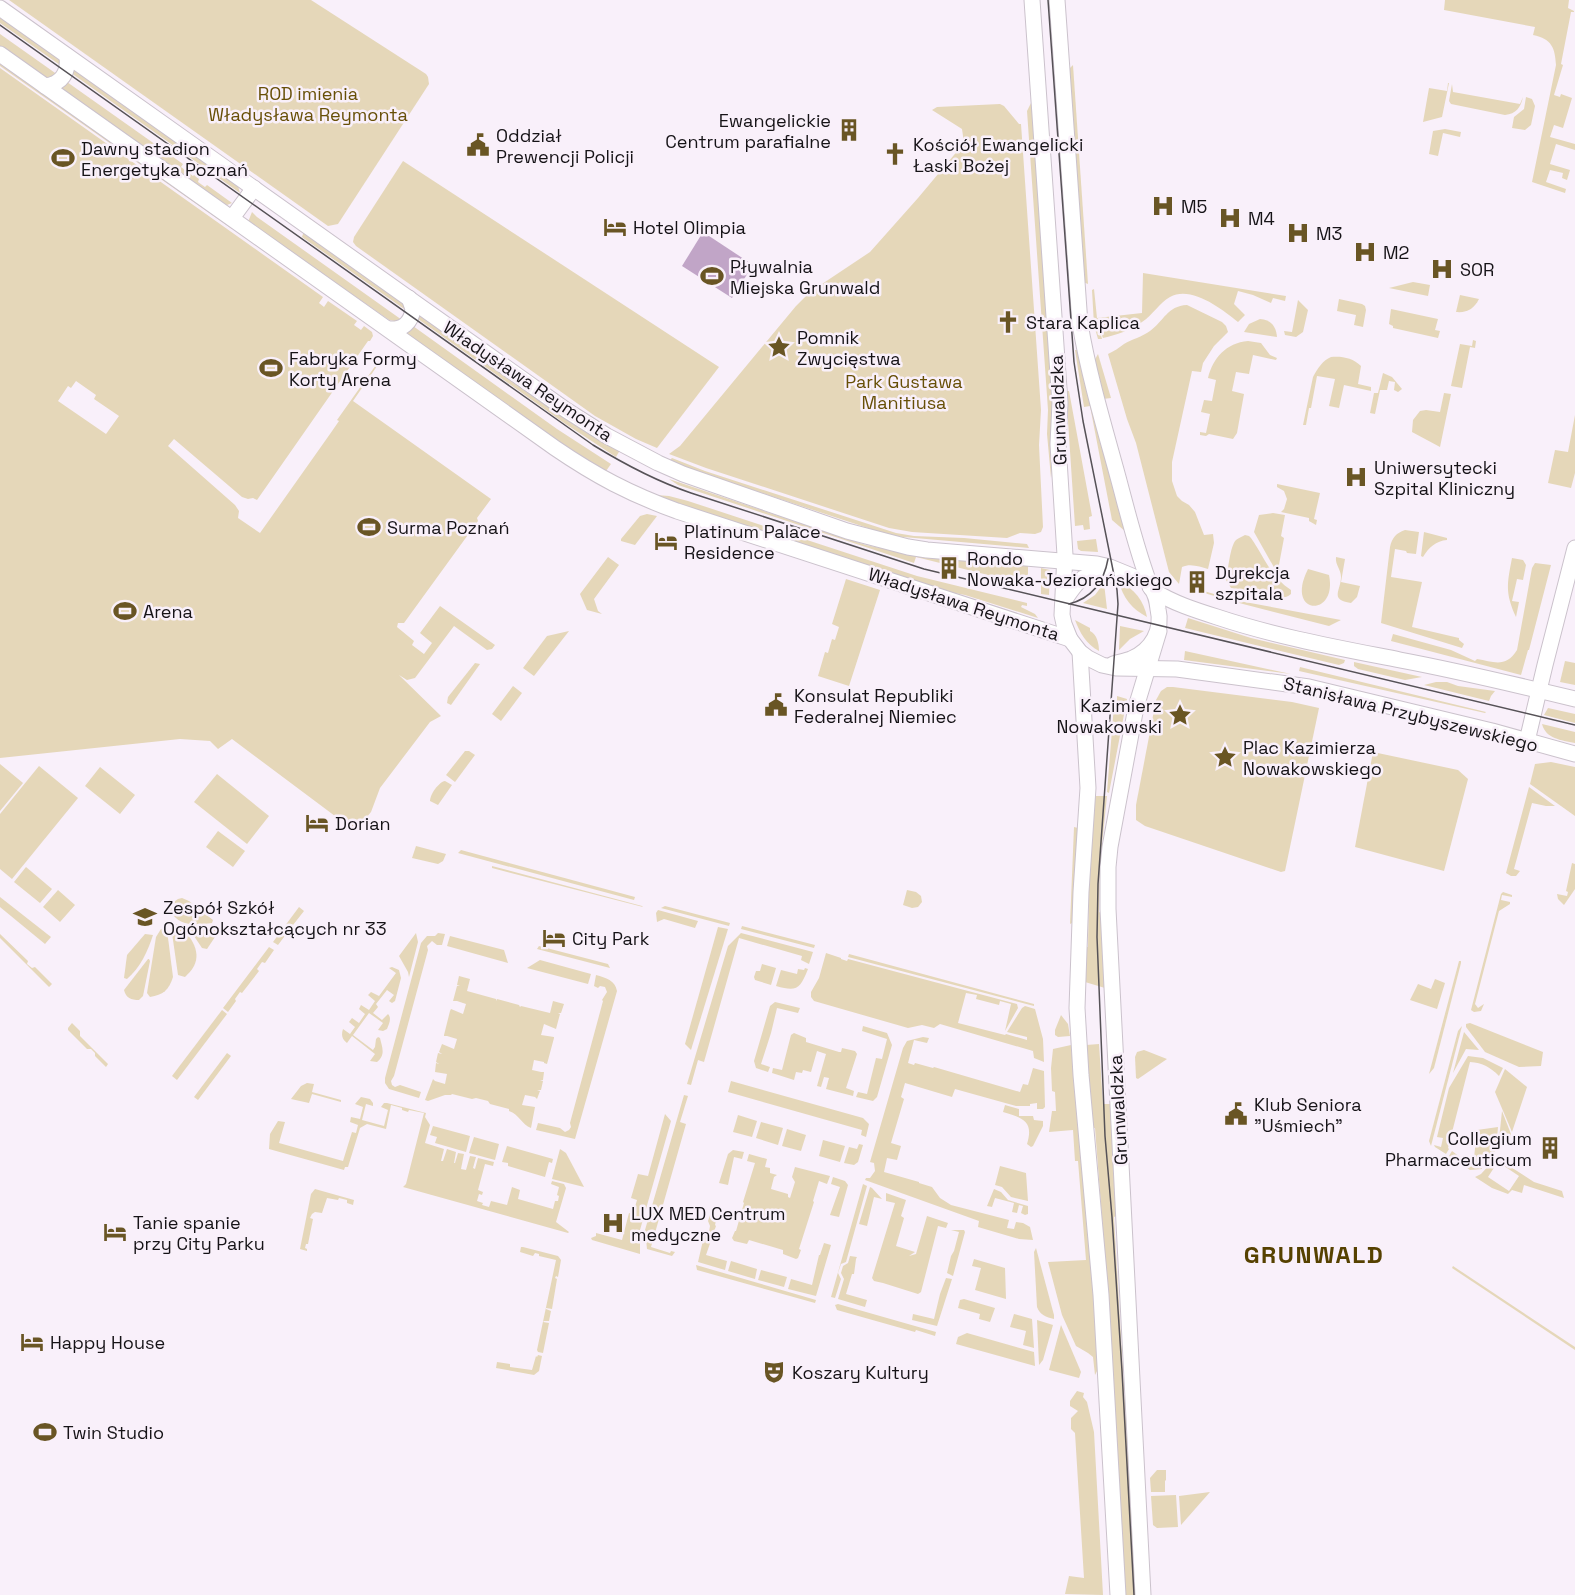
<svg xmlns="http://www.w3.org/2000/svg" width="1575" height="1595" font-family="'Space Grotesk',sans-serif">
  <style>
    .green { fill: #e5d7b9; fill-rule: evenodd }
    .water { fill: #c1a5c7 }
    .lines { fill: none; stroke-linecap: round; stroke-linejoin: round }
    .secondary-casing { stroke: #cbc2cc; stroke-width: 17 }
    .secondary { stroke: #fff; stroke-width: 15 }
    .tram { stroke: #565257; stroke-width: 1.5 }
    .labels { text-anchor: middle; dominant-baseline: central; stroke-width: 5; stroke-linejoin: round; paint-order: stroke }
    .park-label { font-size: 18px; fill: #674f07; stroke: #f9f0fa }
    .poi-label { font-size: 18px; fill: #161317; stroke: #f9f0fa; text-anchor: start }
    .street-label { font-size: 18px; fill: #161317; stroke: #f9f0fa }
    .district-label { font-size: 24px; font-weight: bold; letter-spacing: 1.5px; fill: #564100; stroke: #f9f0fa }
  </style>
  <rect width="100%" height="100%" fill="#f9f0fa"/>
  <g class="green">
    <polygon points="9,0 311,0 426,74 428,77 429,84 338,224 328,226"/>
    <path d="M 1445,0 L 1569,0 L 1568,8 L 1574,11 L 1574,12 L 1571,12 L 1561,64 L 1563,65 L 1554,95 L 1560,97 L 1561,94 L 1572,98 L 1563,128 L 1554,125 L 1550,137 L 1575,144 L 1575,150 L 1556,144 L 1550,164 L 1570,170 L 1567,180 L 1562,178 L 1563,173 L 1550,170 L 1546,182 L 1566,189 L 1565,193 L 1532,182 L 1556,65 C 1555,48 1552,39 1533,35 L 1535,27 L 1444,10 Z"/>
    <polygon points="0,17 59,59 60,65 0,23"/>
    <polygon points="0,34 58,75 49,78 41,75 0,46"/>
    <polygon points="0,61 234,227 232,229 0,66"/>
    <polygon points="1073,65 1088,284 1083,282 1068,70"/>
    <path d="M 0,68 L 323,297 L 319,303 L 324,307 L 328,301 L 357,321 L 354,325 L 361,330 L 364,326 L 372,332 L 373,336 L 370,341 L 368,341 L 257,500 L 253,498 L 248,499 L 242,497 L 174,439 L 168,446 L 235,505 L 239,511 L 238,518 L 260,533 L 330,434 L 339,421 L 337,420 L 383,355 L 384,356 L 353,401 L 491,499 L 477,518 L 478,521 L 404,623 L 398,623 L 397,627 L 414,641 L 412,645 L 424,654 L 432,643 L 420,633 L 440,606 L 495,645 L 492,649 L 487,650 L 454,626 L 415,678 L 407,680 L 399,675 L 441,716 L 430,722 L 380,788 L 371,812 L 355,831 L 232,739 L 218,749 L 210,741 L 180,739 L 0,758 ZM 76,381 L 96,395 L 94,399 L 119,416 L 106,434 L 58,401 L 68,386 L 71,388 Z"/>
    <polygon points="73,68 238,186 240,193 74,75 72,73"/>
    <polygon points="67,82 183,164 181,167 193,176 194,175 199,179 198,182 205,187 207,185 232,203 227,205 221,203 59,87"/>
    <polygon points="1448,83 1449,83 1442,117 1423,122 1429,88 1447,91"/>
    <path d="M 1452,84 L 1453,92 L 1520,104 L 1523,97 C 1521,107 1516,114 1505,115 L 1451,104 L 1449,101 Z"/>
    <polygon points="1526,97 1532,99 1535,106 1531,125 1525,130 1512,128 1514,117 1524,109"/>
    <polygon points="1031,103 1032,106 1054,412 1054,453 1051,478 1047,434 1048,410 1027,111"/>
    <polygon points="1000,104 1004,106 1019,124 1021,124 1041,410 1039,445 1043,527 1041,532 1035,534 1020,533 1007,538 912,532 889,528 706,468 669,454 680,446 796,306 810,292 870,252 918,198 964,143 962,129 932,110 937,107"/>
    <polygon points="1445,129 1461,132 1460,137 1443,133 1438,156 1429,154 1433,131"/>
    <polygon points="403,161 719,367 657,448 636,439 595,416 356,246 353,242 354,237"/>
    <polygon points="252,212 257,217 402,320 400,322 389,320 248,222"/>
    <polygon points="304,231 403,302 407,311 302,237"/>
    <path d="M 1143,273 L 1286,296 L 1285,301 L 1273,298 L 1271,303 L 1253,295 L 1238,291 L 1234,304 L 1245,315 L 1238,322 C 1222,309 1191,285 1170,297 C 1159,303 1153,315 1142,322 C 1130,330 1117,335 1103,338 L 1100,331 L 1102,339 L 1098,339 L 1094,325 L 1092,290 L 1094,289 L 1097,318 L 1142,313 Z"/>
    <polygon points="1413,282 1430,285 1428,296 1389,288"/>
    <path d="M 1460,295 L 1479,299 C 1474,309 1467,313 1456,312 Z"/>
    <polygon points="1339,299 1362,304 1365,306 1366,310 1363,327 1354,325 1356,315 1337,311"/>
    <polygon points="1298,300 1308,310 1303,332 1296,337 1285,335 1284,331 1292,332"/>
    <path d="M 1187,305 L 1222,322 L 1226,326 L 1228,332 L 1214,346 L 1203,363 L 1201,372 L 1192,371 L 1172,462 L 1172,481 L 1177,496 L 1182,501 L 1189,505 L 1195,512 L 1204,535 L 1213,534 L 1214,543 L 1208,569 C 1200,567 1191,563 1182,567 L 1179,584 L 1169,572 L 1136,443 L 1127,419 L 1108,354 C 1114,351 1119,348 1124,344 C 1132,339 1142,337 1150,331 C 1164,321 1167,306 1187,305 Z"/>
    <polygon points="1391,309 1438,319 1435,330 1440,331 1438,338 1393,328 1393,326 1389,324"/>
    <polygon points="419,312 620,450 616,457 564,423 418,319"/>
    <path d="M 1260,319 C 1271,320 1276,326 1277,337 L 1244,332 L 1249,324 Z"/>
    <polygon points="413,326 557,429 611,464 606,471 582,458 405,333"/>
    <polygon points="1473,340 1476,341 1475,348 1470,347 1462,388 1451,386 1460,344 1472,346"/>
    <path d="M 1248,341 L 1261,343 L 1270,355 L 1277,358 L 1276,360 L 1253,355 L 1249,374 L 1236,372 L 1232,391 L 1244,394 L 1237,433 L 1233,439 L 1209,434 L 1206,436 L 1200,435 L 1200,432 L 1206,433 L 1210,414 L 1201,412 L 1204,400 L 1212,401 L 1216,380 L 1208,378 C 1213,358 1226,343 1248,341 Z"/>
    <polygon points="1075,350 1077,350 1126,532 1112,520 1090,406 1084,407"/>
    <polygon points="1098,354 1111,398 1103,399 1094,361"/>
    <path d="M 1331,357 C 1342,356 1353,358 1361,366 L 1358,384 L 1371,387 L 1371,391 L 1344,385 L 1339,408 L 1329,406 L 1335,379 L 1317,376 L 1311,408 L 1309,408 L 1306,425 L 1303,425 L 1313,377 C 1317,369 1323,360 1331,357 Z"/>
    <polygon points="1383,373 1392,377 1402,389 1398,392 1394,390 1395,382 1389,381 1387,390 1380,390 1375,414 1370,413 1374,393 1378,393"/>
    <polygon points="1066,391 1069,391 1092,516 1089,517 1090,529 1084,530 1083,525 1075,526"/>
    <polygon points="1444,393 1451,394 1440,447 1412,432 1413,420 1420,411 1426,410 1440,412"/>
    <polygon points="1575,415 1575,473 1571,488 1548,483 1555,450 1568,452"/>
    <polygon points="672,458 705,471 896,533 914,536 964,538 1027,544 1029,548 892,536 686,468 669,461"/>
    <polygon points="669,479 866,545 900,552 1028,566 1028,582 1026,584 1020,583 916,557 914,563 678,485"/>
    <polygon points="1277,484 1320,493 1314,519 1317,520 1316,525 1309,521 1309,518 1281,512 1284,509 1287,499 1284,491 1277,487"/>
    <polygon points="656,495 669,496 688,501 917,576 1027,603 1027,606 1022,605 1021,607 1035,614 1038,618 965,595 939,590 663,500"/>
    <polygon points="1273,513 1285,515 1281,536 1284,538 1278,570 1276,571 1254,532 1259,515"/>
    <polygon points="647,514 657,516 635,545 621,541 621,539 640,516"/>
    <path d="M 1405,530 L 1419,532 L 1416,554 L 1407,553 L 1406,551 L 1395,549 L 1391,577 L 1422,582 L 1412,627 L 1459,638 L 1459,640 L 1464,644 L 1462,648 L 1381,623 L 1390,547 C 1392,538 1396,533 1405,530 Z"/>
    <path d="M 1424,532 L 1447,538 L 1447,540 C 1436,541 1429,547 1423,557 L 1421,556 Z"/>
    <path d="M 1245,535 L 1249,536 L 1251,538 C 1265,558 1270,576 1291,590 L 1291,594 C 1286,598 1283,598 1277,597 L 1231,588 L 1226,580 C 1228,571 1230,546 1236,540 C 1238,538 1242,537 1245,535 Z"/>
    <polygon points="1096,539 1098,552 1081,551 1078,549 1077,541"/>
    <polygon points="608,557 619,565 594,599 598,611 602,614 587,610 580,594"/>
    <path d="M 1336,557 L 1345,559 L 1341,582 L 1360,586 L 1357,597 L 1351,603 C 1329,600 1341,590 1341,577 C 1341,569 1335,565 1336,557 Z"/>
    <path d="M 1512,558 L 1523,560 L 1526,565 L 1523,580 L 1517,579 L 1512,601 L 1519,602 L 1516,617 C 1505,593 1507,584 1512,558 Z"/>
    <path d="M 1535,563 L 1551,565 L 1529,650 L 1528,650 L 1521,675 L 1391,641 L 1393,634 L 1451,650 L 1475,661 L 1477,659 C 1494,662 1506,668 1517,650 L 1532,568 Z"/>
    <polygon points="1041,568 1050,570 1049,595 1041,594"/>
    <path d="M 1308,569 L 1329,575 C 1338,618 1284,616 1308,569 Z"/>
    <polygon points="846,579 880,590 849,686 818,676 825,652 828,653 832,639 835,640 839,627 832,624"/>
    <path d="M 1119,582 C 1134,588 1144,601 1147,617 C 1132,609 1123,598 1119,582 Z"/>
    <polygon points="1104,583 1107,609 1083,603 1095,595"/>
    <polygon points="1204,591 1234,600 1341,620 1329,626 1243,604 1204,593"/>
    <polygon points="1188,618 1251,638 1345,660 1344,663 1339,665 1185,628"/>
    <path d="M 1075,620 L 1090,628 L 1090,631 C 1097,634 1099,644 1099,651 C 1086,644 1080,633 1075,620 Z"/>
    <polygon points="1120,626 1144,631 1130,639 1119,650"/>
    <polygon points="569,631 534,676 523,668 547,636"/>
    <polygon points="1185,651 1291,674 1184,660"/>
    <polygon points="1565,661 1575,663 1575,685 1560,682"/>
    <polygon points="1354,662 1422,677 1405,680 1358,669 1354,666"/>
    <polygon points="475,663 480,664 451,705 447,703 448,697"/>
    <polygon points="1300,667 1308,669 1486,712 1485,713 1299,671"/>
    <polygon points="1436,682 1447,682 1458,686 1495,691 1491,696 1489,701 1424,685"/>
    <polygon points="513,686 522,693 501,721 492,714"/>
    <polygon points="1167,687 1173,687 1292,702 1319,708 1285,871 1281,872 1145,826 1136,820 1136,805 1156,700 1161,691"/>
    <polygon points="1117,696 1127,699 1109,793 1107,792 1114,705 1119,706 1120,703 1117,702"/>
    <polygon points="1548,708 1575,714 1575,723 1544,715"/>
    <path d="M 1542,724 L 1575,732 L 1575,743 C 1561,740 1546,739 1542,724 Z"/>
    <polygon points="465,751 469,751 475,755 455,782 446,775"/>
    <polygon points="1373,752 1458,770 1468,779 1444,871 1355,847"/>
    <polygon points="1551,762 1575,767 1575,816 1530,784 1535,764"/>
    <polygon points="0,764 23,783 0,811"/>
    <polygon points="39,766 78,798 12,879 0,869 0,814"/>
    <polygon points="100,767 135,795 120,814 85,786"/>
    <polygon points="217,774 269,816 247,844 194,802"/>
    <path d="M 445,781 L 452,785 L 438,805 L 430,801 C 430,794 439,782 445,781 Z"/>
    <polygon points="1529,787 1555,806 1546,806 1532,803 1514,869 1520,871 1516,876 1511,876 1506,873"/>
    <polygon points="1095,796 1107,796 1100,864 1099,912 1101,913 1105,988 1085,982 1085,947 1088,947 1089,880"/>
    <polygon points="1074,827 1078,828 1072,923 1070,924"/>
    <polygon points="218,831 245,851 233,867 206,847"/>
    <polygon points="416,846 446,854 443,861 438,864 412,858"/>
    <polygon points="461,850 635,897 634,900 458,853"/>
    <polygon points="1572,863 1575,864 1575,889 1564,905 1558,899 1557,894 1567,896 1568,892 1566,891"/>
    <polygon points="492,866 642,906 643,907 492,868"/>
    <polygon points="26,867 52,889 40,903 14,882"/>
    <polygon points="58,890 75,905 60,922 43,907"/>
    <polygon points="907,890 916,892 921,896 922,902 918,907 912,908 903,905"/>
    <polygon points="1503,892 1512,895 1512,897 1502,895 1501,900 1510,902 1510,904 1499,911 1475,1004 1478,1008 1484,1004 1481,1011 1474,1012 1471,1010 1501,894"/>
    <polygon points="0,897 51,937 45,944 0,907"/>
    <path d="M 182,898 L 189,901 L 213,920 L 212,923 C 195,925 180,927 170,911 L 171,904 L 178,899 Z"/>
    <polygon points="665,906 730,923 729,926 661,908"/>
    <polygon points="299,907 304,911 293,925 291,924 286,931 287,933 278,945 273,942"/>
    <polygon points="658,910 698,921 695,928 664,919 657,922 656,913"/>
    <path d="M 172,924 L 177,924 C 189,934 202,950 194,966 C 192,970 188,974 185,977 L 178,975 L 171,926 Z"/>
    <polygon points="742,926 815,945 814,948 741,929"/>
    <polygon points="212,927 218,932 217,934 207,949 202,948 190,930 191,928"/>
    <polygon points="718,927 728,929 691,1050 685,1044"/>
    <path d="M 165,928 L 167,930 L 173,977 C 169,990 163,995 150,997 L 147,993 L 156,937 L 161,929 Z"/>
    <polygon points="416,933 418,942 409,977 408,972 399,956"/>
    <polygon points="438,933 445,934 442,945 437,945 432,941 427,946 428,950 394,1076 391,1081 392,1085 395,1087 400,1085 421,1092 419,1098 389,1089 385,1083 385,1078 421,943 427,936 435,936"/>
    <polygon points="741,933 813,952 809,964 801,960 802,956 739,938 704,1062 698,1060 691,1085 687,1084 728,946"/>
    <polygon points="0,934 28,961 27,964 32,968 35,967 52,984 49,987 0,938"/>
    <path d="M 145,934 L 153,935 C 148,951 140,968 127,979 L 124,978 L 127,955 Z"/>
    <polygon points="450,936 504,950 508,963 447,946"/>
    <polygon points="539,946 608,964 610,968 537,949"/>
    <polygon points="269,947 274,950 265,963 262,962 257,969 259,971 242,993 240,992 235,999 236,1001 228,1012 223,1008"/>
    <polygon points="826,953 841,958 841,959 847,961 848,959 1017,1004 1018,1008 1005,1031 1011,1004 1000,1001 999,1005 976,999 977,995 966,993 958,1023 1005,1035 1006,1034 1027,1040 1027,1037 1007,1032 1022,1008 1025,1006 1035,1009 1043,1039 1044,1062 1034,1058 1033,1051 940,1024 934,1028 922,1025 908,1028 814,1001 811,997 811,992 819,978"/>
    <polygon points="849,954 1034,1004 1034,1006 848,957"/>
    <path d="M 148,959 L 149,959 L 150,961 L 143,996 L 139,1000 C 131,1000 126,998 124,990 Z"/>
    <polygon points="540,960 591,974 588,984 527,968"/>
    <polygon points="1459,961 1461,961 1461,963 1434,1068 1429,1074"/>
    <polygon points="762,964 776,968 771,985 755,980 754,977 756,971 760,971"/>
    <path d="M 392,967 L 399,970 L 401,978 L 395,1001 L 392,1003 L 389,1001 L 394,995 L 387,990 L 376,1004 L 378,1007 L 373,1013 L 382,1020 L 388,1014 C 392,1018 389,1024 387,1029 L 383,1031 L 378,1030 L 383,1023 L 369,1013 L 353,1035 L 373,1050 L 375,1047 L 376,1039 L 378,1037 L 380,1038 C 382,1047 386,1055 377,1062 L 370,1061 L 375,1054 L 352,1036 L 347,1043 C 342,1039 341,1035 343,1029 L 350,1034 L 355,1027 L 349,1022 L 352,1018 L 359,1023 L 365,1014 L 359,1009 L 361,1005 L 369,1010 L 375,1001 L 368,995 L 371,992 L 379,996 L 396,973 L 389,968 Z"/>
    <path d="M 805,968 L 808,969 C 800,989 797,992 776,986 L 781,970 L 797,974 L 798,969 L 804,970 Z"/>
    <path d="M 596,975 C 606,978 615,980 617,991 L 575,1139 L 536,1130 L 538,1123 L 560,1128 L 565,1132 L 569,1130 L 571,1127 L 570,1123 L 603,1001 L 602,1000 L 607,992 L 605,987 L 600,986 L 598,988 L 594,986 Z"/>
    <path d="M 459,976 L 470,979 L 467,991 L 496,999 L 496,1001 L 497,999 L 519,1005 L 520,1007 L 521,1006 L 550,1013 L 553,1001 L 564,1004 L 561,1013 L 558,1013 L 560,1014 L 556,1029 L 544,1024 L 541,1035 L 554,1037 L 554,1038 L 547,1064 L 544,1063 L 544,1062 L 534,1060 L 532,1070 L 541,1072 L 544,1072 L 543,1080 L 540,1080 L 543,1081 L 541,1090 L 537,1090 L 540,1091 L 537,1099 L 535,1097 L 525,1095 L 522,1105 L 535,1107 L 531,1128 C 522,1125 519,1114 509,1111 L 509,1109 L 490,1104 L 488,1101 L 476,1098 L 472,1099 L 452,1094 L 451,1095 L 445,1095 L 428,1101 L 425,1100 L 433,1079 L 435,1081 L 445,1084 L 447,1074 L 435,1072 L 436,1063 L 439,1064 L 436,1062 L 438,1053 L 442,1054 L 439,1052 L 442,1044 L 454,1049 L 457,1039 L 447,1036 L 444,1036 L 444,1035 L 450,1011 L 451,1009 L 463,1014 L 466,1004 L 457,1001 L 453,1001 L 457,986 L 460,986 L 457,985 Z"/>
    <polygon points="1435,979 1445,983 1437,1009 1410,1000 1418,984 1431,989"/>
    <polygon points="775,1002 800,1008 798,1013 777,1008 771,1033 761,1064 770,1067 768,1072 756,1068 754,1061 770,1006"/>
    <polygon points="222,1010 227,1014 177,1080 172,1076"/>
    <polygon points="1061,1015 1068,1024 1070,1036 1058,1037 1055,1035 1055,1030"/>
    <polygon points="72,1023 80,1031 80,1036 108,1064 106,1067 95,1056 95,1053 91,1049 87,1049 68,1030 68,1028"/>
    <polygon points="1470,1023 1543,1052 1541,1066 1519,1067 1485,1052 1466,1027 1466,1024"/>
    <polygon points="863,1026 887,1033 892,1045 877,1097 873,1101 856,1097 858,1092 867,1094 876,1058 882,1059 887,1039 862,1031"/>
    <polygon points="1462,1026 1431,1146 1429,1141 1458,1031"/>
    <polygon points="1464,1032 1479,1050 1466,1049 1453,1073"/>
    <polygon points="794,1033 806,1038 806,1042 839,1052 841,1052 842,1048 855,1051 857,1054 846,1088 854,1091 853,1096 826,1089 829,1078 824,1077 821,1087 817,1086 826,1054 817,1051 811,1072 803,1070 802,1073 796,1072 794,1080 772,1073 773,1068 782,1070 791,1035"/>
    <polygon points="923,1037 929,1038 927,1043 914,1040 908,1063 914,1065 915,1063 933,1068 934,1067 1020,1092 1023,1084 1028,1085 1033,1068 1044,1071 1045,1107 1043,1109 1037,1109 1037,1103 1030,1104 1030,1106 1016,1106 955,1089 952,1097 905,1083 901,1097 904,1099 891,1143 901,1146 897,1160 887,1158 884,1172 919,1182 919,1183 932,1187 940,1198 951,1205 1009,1220 1007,1228 1014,1229 1016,1222 1023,1223 1030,1227 1033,1240 1019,1239 978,1227 979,1221 865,1180 866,1178 870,1178 875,1171 874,1163 870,1162 903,1048 907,1041"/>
    <polygon points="1099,1044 1103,1104 1111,1104 1116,1216 1114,1217 1136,1595 1125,1595 1107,1283 1095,1128 1093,1128 1086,1045"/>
    <polygon points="1071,1045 1093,1275 1098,1369 1095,1375 1093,1357 1088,1353 1076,1346 1062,1315 1048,1262 1086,1260 1078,1161 1075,1161 1073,1130 1049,1132 1052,1111 1056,1111 1055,1092 1052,1091 1051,1068 1053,1049"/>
    <polygon points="1144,1050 1167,1059 1138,1079 1136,1078 1135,1057 1137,1052"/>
    <polygon points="227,1053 231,1056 198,1100 194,1097"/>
    <path d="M 1468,1056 L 1483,1058 L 1503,1068 L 1499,1076 C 1490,1067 1483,1063 1470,1062 L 1448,1148 L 1449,1149 L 1446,1154 L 1435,1147 L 1434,1145 L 1441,1147 L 1443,1138 L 1437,1137 L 1449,1088 Z"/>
    <polygon points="1505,1069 1527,1087 1512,1132 1495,1092"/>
    <polygon points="731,1081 863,1118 869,1124 866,1137 861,1135 862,1130 728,1092"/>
    <polygon points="307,1083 314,1084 312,1092 341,1100 341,1102 312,1094 309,1103 291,1099 301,1086"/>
    <polygon points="684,1095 688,1096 680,1122 686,1124 651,1247 670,1253 671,1251 675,1252 672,1256 647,1249 645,1230"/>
    <polygon points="361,1097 370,1099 373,1103 373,1106 366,1104 362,1120 384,1126 388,1110 381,1107 384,1103 387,1103 426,1113 425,1117 430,1125 425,1143 444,1149 441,1161 443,1161 447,1149 456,1152 454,1163 455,1163 458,1153 464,1154 461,1169 466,1170 470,1156 476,1157 473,1168 475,1169 478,1158 494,1162 493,1166 485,1164 478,1190 483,1192 482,1195 479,1194 477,1201 483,1203 482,1205 489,1207 491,1201 507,1205 512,1187 520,1190 518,1199 553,1209 555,1201 558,1201 559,1196 557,1195 559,1187 551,1184 552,1181 564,1184 566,1188 556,1222 569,1232 568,1233 403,1187 406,1184 424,1113 409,1110 408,1112 402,1110 402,1108 391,1105 386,1129 367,1124 360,1128 348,1167 345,1167 344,1170 269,1149 270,1134 278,1121 285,1122 279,1143 343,1161 352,1132 356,1133 358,1125 350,1122 351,1117 360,1119 363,1107 355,1104"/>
    <path d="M 1005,1105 L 1019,1109 L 1019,1116 L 1033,1116 L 1034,1120 L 1043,1121 L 1043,1126 L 1033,1146 L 1031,1147 L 1027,1144 C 1034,1121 1023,1118 1003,1112 Z"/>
    <polygon points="1502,1111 1511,1134 1510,1140 1498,1149"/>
    <polygon points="665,1114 671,1121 640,1230 640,1254 592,1240 591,1238 596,1236 596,1233 622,1240 629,1213 633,1214 637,1200 631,1198 638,1174 648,1176"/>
    <polygon points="738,1115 757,1121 752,1137 733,1132"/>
    <polygon points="761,1122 783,1128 778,1145 756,1138"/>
    <polygon points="433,1126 470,1136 466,1152 435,1143 437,1137 430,1135"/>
    <polygon points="1498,1127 1496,1150 1482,1167 1482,1169 1470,1170 1449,1156 1452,1151 1468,1163 1472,1162 1474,1158 1477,1130"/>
    <polygon points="787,1129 806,1135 801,1151 782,1146"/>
    <polygon points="474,1137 499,1144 495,1160 469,1153"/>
    <polygon points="823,1140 845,1146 840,1162 819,1156"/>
    <polygon points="859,1144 863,1145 858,1162 854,1165 844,1163 849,1147 857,1149"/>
    <polygon points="507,1146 553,1159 552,1163 549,1162 545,1177 508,1166 508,1163 502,1162"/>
    <polygon points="560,1149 566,1153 584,1187 552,1179"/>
    <polygon points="733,1150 744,1152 742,1159 734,1157 728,1185 719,1183 728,1154"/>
    <polygon points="749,1154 767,1159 765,1167 770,1168 770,1173 777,1175 774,1177 771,1189 788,1194 788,1197 790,1198 795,1182 792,1177 795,1167 830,1176 827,1184 819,1181 813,1201 814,1202 799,1249 801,1250 798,1258 796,1259 783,1254 783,1250 749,1240 747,1244 734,1241 732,1238 735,1231 736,1231 744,1203 743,1202 755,1163 747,1161"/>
    <polygon points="1492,1162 1497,1163 1488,1177 1509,1191 1519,1176 1498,1162 1503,1162 1534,1182 1562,1191 1564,1198 1524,1185 1522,1193 1512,1190 1508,1194 1492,1188 1475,1177 1481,1174"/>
    <polygon points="1000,1166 1026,1173 1028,1201 1011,1197 1002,1187 995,1185"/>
    <polygon points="833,1177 845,1181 848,1185 839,1217 830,1215 840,1187 831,1184"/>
    <polygon points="863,1184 867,1186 846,1262 841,1264 838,1273 841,1279 835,1298 831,1297"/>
    <polygon points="870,1187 872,1188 882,1199 874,1197 867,1226 859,1224"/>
    <polygon points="315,1189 354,1200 353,1205 347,1203 347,1200 339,1198 338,1200 327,1198 322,1213 315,1212 312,1214 310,1218 313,1219 308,1244 306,1244 305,1248 307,1249 307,1251 300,1249 311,1194"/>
    <polygon points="994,1189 1001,1192 1008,1200 1028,1206 1028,1214 1025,1215 1021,1213 1023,1206 1019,1205 1017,1213 1012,1212 1014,1203 995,1198 992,1207 987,1206"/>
    <polygon points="886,1193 906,1200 901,1216 904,1218 896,1246 915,1252 909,1256 916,1254 927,1216 948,1223 946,1228 938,1226 921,1292 918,1294 883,1283 874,1281 872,1278 895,1203 886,1201"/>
    <polygon points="710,1215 717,1217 715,1225 716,1226 706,1255 727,1261 725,1270 698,1262 704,1236 709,1232 710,1226 708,1221"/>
    <polygon points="951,1230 964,1230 965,1232 953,1276 947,1273 951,1256 954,1251 959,1232"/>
    <polygon points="824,1243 831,1245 816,1296 788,1289 791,1279 812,1285 819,1255 820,1255"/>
    <polygon points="521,1247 523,1247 558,1256 561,1260 558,1277 556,1276 555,1278 557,1279 552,1309 546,1308 546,1309 551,1311 549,1321 544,1321 543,1322 549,1323 543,1353 538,1352 537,1350 556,1260 539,1256 539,1254 535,1253 533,1256 520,1252"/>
    <path d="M 1036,1248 L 1054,1315 L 1054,1319 C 1046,1317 1040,1315 1037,1307 L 1034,1252 Z"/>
    <polygon points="850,1256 857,1257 856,1259 854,1274 852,1274 846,1294 867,1300 865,1307 838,1299 844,1279 841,1273 843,1266 848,1263"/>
    <polygon points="974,1259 1005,1268 1006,1299 975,1290 981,1268 972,1266"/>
    <polygon points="731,1261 757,1269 755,1279 728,1271"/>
    <polygon points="696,1265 816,1300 815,1303 697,1270"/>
    <polygon points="1453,1266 1575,1347 1575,1350 1452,1268"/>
    <polygon points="761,1270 787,1277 784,1287 758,1280"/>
    <polygon points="946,1278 952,1279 937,1326 912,1320 913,1314 934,1319 940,1294"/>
    <polygon points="964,1299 995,1308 990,1322 979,1319 980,1314 958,1308 960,1300"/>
    <polygon points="838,1304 936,1332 935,1336 916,1330 915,1332 837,1310 835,1305"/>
    <polygon points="1014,1314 1032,1319 1034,1348 1023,1345 1026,1331 1010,1327"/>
    <polygon points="1037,1320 1053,1325 1043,1360 1039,1365"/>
    <polygon points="1061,1325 1081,1372 1079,1378 1049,1370"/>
    <polygon points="967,1333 1034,1352 1035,1366 956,1344 958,1337"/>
    <polygon points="538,1355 542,1356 539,1371 534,1375 496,1368 497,1362 510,1364 510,1367 532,1370 536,1356 537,1357"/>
    <polygon points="1077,1391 1084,1393 1083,1397 1087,1402 1094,1432 1103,1595 1065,1594 1069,1576 1084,1578 1075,1433 1071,1429 1071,1418 1078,1411 1070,1406 1070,1401"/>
    <polygon points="1157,1470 1166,1470 1166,1480 1165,1481 1165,1492 1151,1492 1150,1478"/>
    <polygon points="1210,1492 1181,1525 1179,1496"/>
    <polygon points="1176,1495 1178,1527 1157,1528 1153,1525 1151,1496"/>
  </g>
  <polygon class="water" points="703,232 753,265 732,298 682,266"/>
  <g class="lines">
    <g class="secondary-casing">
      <g id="secondary">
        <polyline points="1032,0 1060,403 1058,444 1065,555 1062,615 1064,624 1070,639 1080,652 1088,658 1102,665 1116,668 1177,669 1309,687 1492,731 1575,754"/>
        <path d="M 1057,0 L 1080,324 C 1089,376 1104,426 1118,477 C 1128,514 1137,552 1151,588"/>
        <polyline points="0,8 566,410 607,436 658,463 683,474 847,531 908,547 927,550 1097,564 1110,567 1132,576"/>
        <path d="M 0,54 L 555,448 C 596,476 630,494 677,511 L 1070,639"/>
        <path d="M 45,86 C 62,84 69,72 67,56"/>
        <polyline points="232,218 254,188"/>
        <path d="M 389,329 C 403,330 411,323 413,309 L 409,298"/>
        <path d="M 1154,591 C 1173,603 1195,610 1217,617 C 1277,637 1339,648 1400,660 C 1459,671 1517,685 1575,699"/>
        <path d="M 1064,601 C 1079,578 1083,572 1112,575"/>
        <polyline points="1080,652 1088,788 1081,892 1077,1008 1081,1075 1101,1295 1118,1595"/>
        <path d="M 1113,664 C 1119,662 1126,661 1131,659 C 1152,650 1163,630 1158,609 C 1157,601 1156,593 1150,587"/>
        <polyline points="1527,741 1545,665 1575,548"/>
        <polyline points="1143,1595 1108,909 1108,867 1110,847 1136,707 1159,631"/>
      </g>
    </g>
    <use href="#secondary" class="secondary"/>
    <g class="tram">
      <polyline points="1048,0 1074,362 1083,421 1117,590 1118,604 1098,884 1097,937 1105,1136 1112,1217 1122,1371 1134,1595"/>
      <path d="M 0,25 L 593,445 C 624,464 656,481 691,493 L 924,569 L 1575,725"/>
      <path d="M 1069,604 C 1092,598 1104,582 1108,559"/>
    </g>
  </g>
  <defs>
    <g id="building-bare" transform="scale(1.8)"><path d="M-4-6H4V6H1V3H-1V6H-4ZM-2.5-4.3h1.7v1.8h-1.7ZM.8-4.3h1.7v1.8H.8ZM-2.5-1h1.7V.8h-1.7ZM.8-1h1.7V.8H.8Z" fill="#695524" stroke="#f9f0fa" stroke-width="2.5" paint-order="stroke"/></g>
    <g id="civic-bare" transform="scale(1.8)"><path d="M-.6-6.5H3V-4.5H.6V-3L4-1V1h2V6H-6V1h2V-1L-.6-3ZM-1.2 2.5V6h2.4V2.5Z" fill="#695524" stroke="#f9f0fa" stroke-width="2.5" paint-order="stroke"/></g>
    <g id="church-bare" transform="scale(1.8)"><path d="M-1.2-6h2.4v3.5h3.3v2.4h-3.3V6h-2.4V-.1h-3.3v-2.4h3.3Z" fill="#695524" stroke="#f9f0fa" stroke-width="2.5" paint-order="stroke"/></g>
    <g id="stadium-bare" transform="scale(1.8)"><path d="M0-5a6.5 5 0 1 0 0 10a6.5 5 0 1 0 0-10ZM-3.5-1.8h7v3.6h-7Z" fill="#695524" stroke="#f9f0fa" stroke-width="2.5" paint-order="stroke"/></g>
    <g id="hospital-bare" transform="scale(1.8)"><path d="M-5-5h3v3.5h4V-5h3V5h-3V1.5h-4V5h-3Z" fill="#695524" stroke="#f9f0fa" stroke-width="2.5" paint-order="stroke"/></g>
    <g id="hotel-bare" transform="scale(1.8)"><path d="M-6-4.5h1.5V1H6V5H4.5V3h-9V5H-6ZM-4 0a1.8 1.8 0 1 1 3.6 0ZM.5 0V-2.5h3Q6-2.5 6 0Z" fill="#695524" stroke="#f9f0fa" stroke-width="2.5" paint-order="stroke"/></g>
    <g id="sight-bare" transform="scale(1.8)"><path d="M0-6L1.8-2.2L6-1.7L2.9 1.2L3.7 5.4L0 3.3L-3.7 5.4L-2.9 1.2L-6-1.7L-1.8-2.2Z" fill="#695524" stroke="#f9f0fa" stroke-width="2.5" paint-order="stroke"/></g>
    <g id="school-bare" transform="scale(1.8)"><path d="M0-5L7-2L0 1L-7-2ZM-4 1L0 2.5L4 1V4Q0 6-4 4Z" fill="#695524" stroke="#f9f0fa" stroke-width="2.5" paint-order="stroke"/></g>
    <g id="theatre-bare" transform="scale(1.8)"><path d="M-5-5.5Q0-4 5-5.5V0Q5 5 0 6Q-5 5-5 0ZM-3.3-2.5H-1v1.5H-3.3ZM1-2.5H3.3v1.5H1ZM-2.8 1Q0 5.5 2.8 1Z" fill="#695524" stroke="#f9f0fa" stroke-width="2.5" paint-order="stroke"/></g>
  </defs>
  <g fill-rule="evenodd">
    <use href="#building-bare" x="849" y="130"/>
    <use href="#civic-bare" x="478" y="145"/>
    <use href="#church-bare" x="895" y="154"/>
    <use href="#stadium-bare" x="63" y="158"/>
    <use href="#hospital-bare" x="1163" y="206"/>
    <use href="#hospital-bare" x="1230" y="218"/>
    <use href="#hotel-bare" x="615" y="227"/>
    <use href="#hospital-bare" x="1298" y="233"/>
    <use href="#hospital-bare" x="1365" y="252"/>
    <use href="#hospital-bare" x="1442" y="269"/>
    <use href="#stadium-bare" x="712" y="276"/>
    <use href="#church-bare" x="1008" y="322"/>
    <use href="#sight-bare" x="779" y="347"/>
    <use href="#stadium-bare" x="271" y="368"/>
    <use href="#hospital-bare" x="1356" y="477"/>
    <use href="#stadium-bare" x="369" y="527"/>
    <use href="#hotel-bare" x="666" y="541"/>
    <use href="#building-bare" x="949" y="568"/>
    <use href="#building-bare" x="1197" y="582"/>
    <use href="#stadium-bare" x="125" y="611"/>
    <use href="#civic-bare" x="776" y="705"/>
    <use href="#sight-bare" x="1180" y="715"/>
    <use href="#sight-bare" x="1225" y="757"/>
    <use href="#hotel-bare" x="317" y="823"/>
    <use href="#school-bare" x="145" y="917"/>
    <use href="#hotel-bare" x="554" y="938"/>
    <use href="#civic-bare" x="1236" y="1114"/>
    <use href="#building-bare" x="1550" y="1148"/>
    <use href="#hospital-bare" x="613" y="1223"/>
    <use href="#hotel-bare" x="115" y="1232"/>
    <use href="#hotel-bare" x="32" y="1342"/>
    <use href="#theatre-bare" x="774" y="1372"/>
    <use href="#stadium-bare" x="45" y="1432"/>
  </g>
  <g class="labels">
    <g class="park-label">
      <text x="308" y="93">ROD imienia<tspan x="308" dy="21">Władysława Reymonta</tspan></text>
      <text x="904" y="381">Park Gustawa<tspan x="904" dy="21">Manitiusa</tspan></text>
    </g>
    <g class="poi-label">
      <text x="831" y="120" text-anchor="end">Ewangelickie<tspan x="831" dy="21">Centrum parafialne</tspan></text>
      <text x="496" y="135">Oddział<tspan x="496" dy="21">Prewencji Policji</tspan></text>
      <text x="913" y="144">Kościół Ewangelicki<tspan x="913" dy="21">Łaski Bożej</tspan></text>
      <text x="81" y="148">Dawny stadion<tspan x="81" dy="21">Energetyka Poznań</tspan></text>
      <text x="1181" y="206">M5</text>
      <text x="1248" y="218">M4</text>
      <text x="633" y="227">Hotel Olimpia</text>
      <text x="1316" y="233">M3</text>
      <text x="1383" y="252">M2</text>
      <text x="730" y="266">Pływalnia<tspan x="730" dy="21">Miejska Grunwald</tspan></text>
      <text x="1460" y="269">SOR</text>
      <text x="1026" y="322">Stara Kaplica</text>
      <text x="797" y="337">Pomnik<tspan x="797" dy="21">Zwycięstwa</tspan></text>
      <text x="289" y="358">Fabryka Formy<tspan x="289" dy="21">Korty Arena</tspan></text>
      <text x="1374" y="467">Uniwersytecki<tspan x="1374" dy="21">Szpital Kliniczny</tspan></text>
      <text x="387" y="527">Surma Poznań</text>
      <text x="684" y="531">Platinum Palace<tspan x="684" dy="21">Residence</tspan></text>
      <text x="967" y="558">Rondo<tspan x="967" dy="21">Nowaka-Jeziorańskiego</tspan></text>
      <text x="1215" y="572">Dyrekcja<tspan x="1215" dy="21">szpitala</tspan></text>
      <text x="143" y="611">Arena</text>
      <text x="794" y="695">Konsulat Republiki<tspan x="794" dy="21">Federalnej Niemiec</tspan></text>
      <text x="1162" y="705" text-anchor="end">Kazimierz<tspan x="1162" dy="21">Nowakowski</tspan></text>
      <text x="1243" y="747">Plac Kazimierza<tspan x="1243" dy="21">Nowakowskiego</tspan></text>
      <text x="335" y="823">Dorian</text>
      <text x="163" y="907">Zespół Szkół<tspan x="163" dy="21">Ogónokształcących nr 33</tspan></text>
      <text x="572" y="938">City Park</text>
      <text x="1254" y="1104">Klub Seniora<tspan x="1254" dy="21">"Uśmiech"</tspan></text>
      <text x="1532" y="1138" text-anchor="end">Collegium<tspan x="1532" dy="21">Pharmaceuticum</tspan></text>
      <text x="631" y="1213">LUX MED Centrum<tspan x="631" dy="21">medyczne</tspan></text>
      <text x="133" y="1222">Tanie spanie<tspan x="133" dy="21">przy City Parku</tspan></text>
      <text x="50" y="1342">Happy House</text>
      <text x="792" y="1372">Koszary Kultury</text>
      <text x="63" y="1432">Twin Studio</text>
    </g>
    <g class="street-label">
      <text transform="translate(528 381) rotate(34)">Władysława Reymonta</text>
      <text transform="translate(1058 410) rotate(-92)">Grunwaldzka</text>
      <text transform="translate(964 604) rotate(18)">Władysława Reymonta</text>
      <text transform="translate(1411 714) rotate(14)">Stanisława Przybyszewskiego</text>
      <text transform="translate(1118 1110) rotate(-93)">Grunwaldzka</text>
    </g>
    <g class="district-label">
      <text x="1314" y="1254">GRUNWALD</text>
    </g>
  </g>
</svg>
